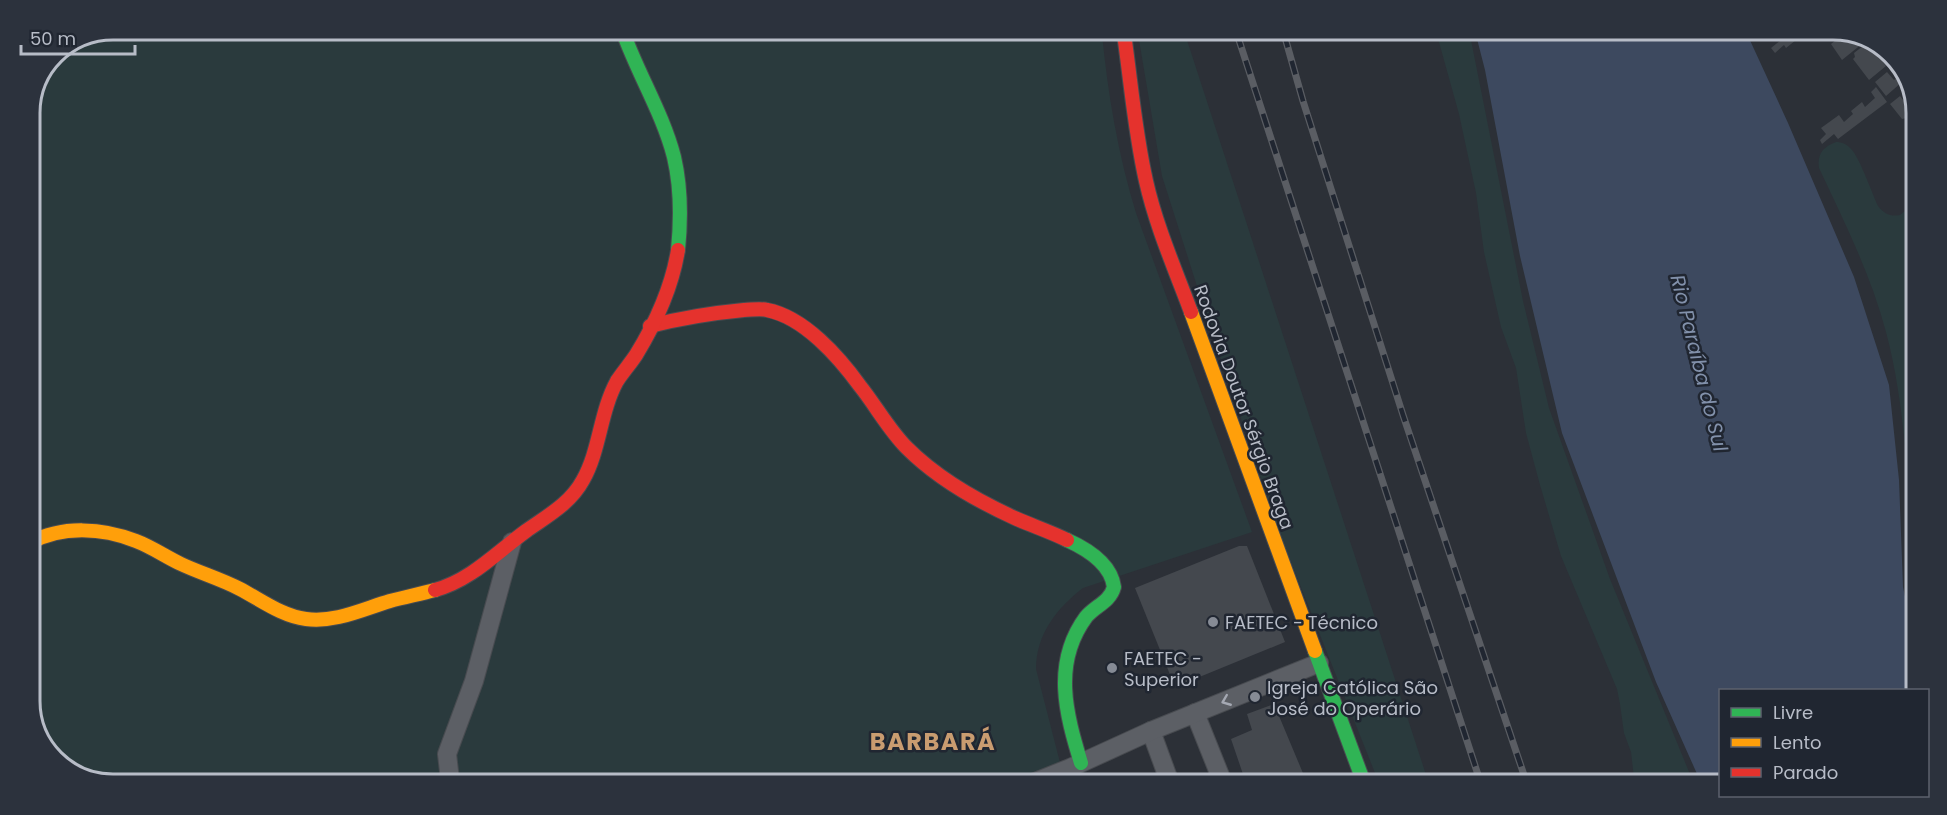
<svg xmlns="http://www.w3.org/2000/svg" width="1947" height="815" font-family="Poppins,sans-serif">
  <style>
    .green { fill: #2a3a3d }
    .water { fill: #3d495f }
    .building { fill: #44484e }
    .lines { fill: none; stroke-linecap: round; stroke-linejoin: round }
    .street-casing { stroke: #484b50; stroke-width: 20 }
    .fast-casing { stroke: #484b50; stroke-width: 16 }
    .slow-casing { stroke: #484b50; stroke-width: 16 }
    .jam-casing { stroke: #484b50; stroke-width: 16 }
    .street { stroke: #5c5f65; stroke-width: 18 }
    .fast { stroke: #30b455; stroke-width: 14 }
    .slow { stroke: #ff9f0a; stroke-width: 14 }
    .jam { stroke: #e5322d; stroke-width: 14 }
    .rail-casing { stroke: #5a5d63; stroke-width: 7 }
    .rail { stroke: #202631; stroke-width: 4.5; stroke-dasharray: 14; stroke-linecap: butt }
    .oneway { stroke: #a5a9b3 }
    .poi-dot { fill: #868b95; stroke: #202631; stroke-width: 2 }
    .labels { text-anchor: middle; dominant-baseline: central; stroke-width: 5; stroke-linejoin: round; paint-order: stroke }
    .street-label { font-size: 18px; fill: #b7bcc7; stroke: #202631 }
    .poi-label { font-size: 18px; fill: #b7bcc7; stroke: #202631; text-anchor: start }
    .water-label { font-size: 20px; font-style: italic; fill: #8291ab; stroke: #202631 }
    .district-label { font-size: 24px; font-weight: bold; letter-spacing: 1.5px; fill: #c99c70; stroke: #202631 }
    .rim { fill: none; stroke: #b7bcc7; stroke-width: 3 }
  </style>
  <rect width="100%" height="100%" fill="#2c3037"/>
  <g class="green">
    <path d="M 114,30 L 1102,34 C 1108,95 1118,154 1136,213 L 1252,532 L 1083,588 C 1057,608 1036,634 1036,669 L 1065,782 L 82,779 L 47,752 L 30,707 L 30,109 L 55,54 Z"/>
    <polygon points="1138,34 1185,34 1429,784 1379,783 1281,537 1210,327 1162,176"/>
    <polygon points="1437,35 1470,35 1523,301 1549,408 1610,579 1694,784 1638,784 1634,778 1631,752 1624,733 1620,704 1617,689 1561,556 1540,485 1526,433 1516,368 1501,327 1484,252 1476,193 1459,114"/>
    <path d="M 1836,142 C 1842,142 1847,144 1852,150 C 1860,159 1872,193 1878,206 C 1884,214 1891,217 1900,215 L 1916,202 L 1912,599 C 1903,550 1909,495 1905,445 C 1901,407 1896,369 1886,332 C 1871,275 1844,221 1819,168 C 1817,154 1823,147 1836,142 Z"/>
  </g>
  <polygon class="water" points="1476,35 1748,36 1788,123 1854,277 1889,385 1899,480 1903,587 1912,630 1911,690 1720,690 1720,785 1702,785 1656,682 1562,433 1520,256 1485,70"/>
  <g class="building">
    <polygon points="1786,36 1801,36 1786,48 1784,45 1775,53 1771,48"/>
    <polygon points="1841,36 1865,36 1868,39 1842,60 1831,44"/>
    <polygon points="1871,41 1900,63 1909,87 1899,74 1895,77"/>
    <polygon points="1868,42 1886,66 1869,80 1853,59 1855,57 1854,53"/>
    <polygon points="1887,72 1894,80 1899,76 1902,82 1886,96 1875,82"/>
    <polygon points="1876,87 1887,102 1838,139 1834,134 1822,144 1820,140 1826,134 1821,128 1839,115 1844,122 1853,114 1851,111 1862,102 1865,107 1875,98 1871,92"/>
    <polygon points="1900,96 1916,116 1902,119 1890,104"/>
    <polygon points="1239,546 1247,546 1285,642 1175,687 1135,588"/>
    <polygon points="1274,704 1305,778 1293,783 1246,783 1231,739 1252,730 1247,714"/>
  </g>
  <g class="lines">
    <g class="street-casing">
      <g id="street">
        <polyline points="1195,713 1223,783"/>
        <polyline points="1151,731 1170,783"/>
        <polyline points="450,780 447,754 474,681 512,542"/>
        <polyline points="1035,782 1070,768 1151,731 1319,663"/>
      </g>
    </g>
    <g class="fast-casing">
      <g id="fast">
        <path d="M 623,32 C 638,74 663,114 674,157 C 681,187 681,220 678,250"/>
        <path d="M 1067,540 C 1087,549 1111,564 1114,587 C 1110,602 1095,606 1086,617 C 1052,663 1066,714 1081,763"/>
        <polyline points="1315,651 1364,783"/>
      </g>
    </g>
    <g class="slow-casing">
      <g id="slow">
        <polyline points="1191,312 1315,651"/>
        <path d="M 30,543 C 62,525 103,528 136,541 C 152,547 166,557 181,564 C 200,573 221,579 240,589 C 261,600 282,616 306,619 C 335,623 363,609 390,601 C 405,597 420,594 435,590"/>
      </g>
    </g>
    <g class="jam-casing">
      <g id="jam">
        <path d="M 1124,34 C 1131,83 1135,133 1146,181 C 1156,226 1175,269 1191,312"/>
        <path d="M 650,326 C 681,318 712,313 744,310 C 751,310 760,308 767,310 C 804,317 839,357 860,386 C 876,406 889,430 907,448 C 938,479 977,501 1017,519 C 1033,526 1051,532 1067,540"/>
        <path d="M 435,590 C 471,580 496,553 526,531 C 547,516 570,504 583,480 C 600,450 600,412 617,381 C 623,372 630,364 636,355 C 655,324 672,287 678,250"/>
      </g>
    </g>
    <use href="#street" class="street"/>
    <use href="#fast" class="fast"/>
    <use href="#slow" class="slow"/>
    <use href="#jam" class="jam"/>
    <g class="rail-casing">
      <g id="rail">
        <polyline points="1237,34 1481,784"/>
        <polyline points="1284,34 1303,101 1403,415 1527,784"/>
      </g>
    </g>
    <use href="#rail" class="rail"/>
  </g>
  <defs><path id="oneway-chevron" d="M-2-3.5L2.5 0L-2 3.5" fill="none" stroke-width="1.6" stroke-linecap="round" stroke-linejoin="round" transform="scale(1.5)"/></defs>
  <use class="oneway" href="#oneway-chevron" transform="translate(1226 701) rotate(158)"/>
  <g class="poi-dot">
    <circle cx="1213" cy="622" r="6"/>
    <circle cx="1112" cy="668" r="6"/>
    <circle cx="1255" cy="697" r="6"/>
  </g>
  <g class="labels">
    <g class="street-label">
      <text transform="translate(1244 407) rotate(70)">Rodovia Doutor Sérgio Braga</text>
    </g>
    <g class="poi-label">
      <text x="1225" y="622">FAETEC - Técnico</text>
      <text x="1124" y="658">FAETEC -<tspan x="1124" dy="21">Superior</tspan></text>
      <text x="1267" y="687">Igreja Católica São<tspan x="1267" dy="21">José do Operário</tspan></text>
    </g>
    <g class="water-label">
      <text transform="translate(1699 363) rotate(76)">Rio Paraíba do Sul</text>
    </g>
    <g class="district-label">
      <text x="933" y="741">BARBARÁ</text>
    </g>
  </g>
  <path d="M0 0H1947V815H0ZM113 40H1833A73 73 0 0 1 1906 113V701A73 73 0 0 1 1833 774H113A73 73 0 0 1 40 701V113A73 73 0 0 1 113 40Z" fill="#2c323d" fill-rule="evenodd"/>
  <path class="rim" d="M113 40H1833A73 73 0 0 1 1906 113V701A73 73 0 0 1 1833 774H113A73 73 0 0 1 40 701V113A73 73 0 0 1 113 40Z"/>
  <rect x="1719" y="689" width="210" height="108" fill="#202631" stroke="#5c626d" stroke-width="1.5"/>
  <rect x="1731" y="708" width="30" height="9" fill="#30b455" stroke="#5c626d" stroke-width="1.5"/>
  <text x="1773" y="719" font-size="18" fill="#b7bcc7">Livre</text>
  <rect x="1731" y="738" width="30" height="9" fill="#ff9f0a" stroke="#5c626d" stroke-width="1.5"/>
  <text x="1773" y="749" font-size="18" fill="#b7bcc7">Lento</text>
  <rect x="1731" y="768" width="30" height="9" fill="#e5322d" stroke="#5c626d" stroke-width="1.5"/>
  <text x="1773" y="779" font-size="18" fill="#b7bcc7">Parado</text>
  <path d="M21 45v9h114v-9" fill="none" stroke="#b7bcc7" stroke-width="3"/>
  <text x="30" y="45" font-size="18" fill="#b7bcc7" stroke="#202631" stroke-width="4.5" paint-order="stroke">50 m</text>
</svg>
